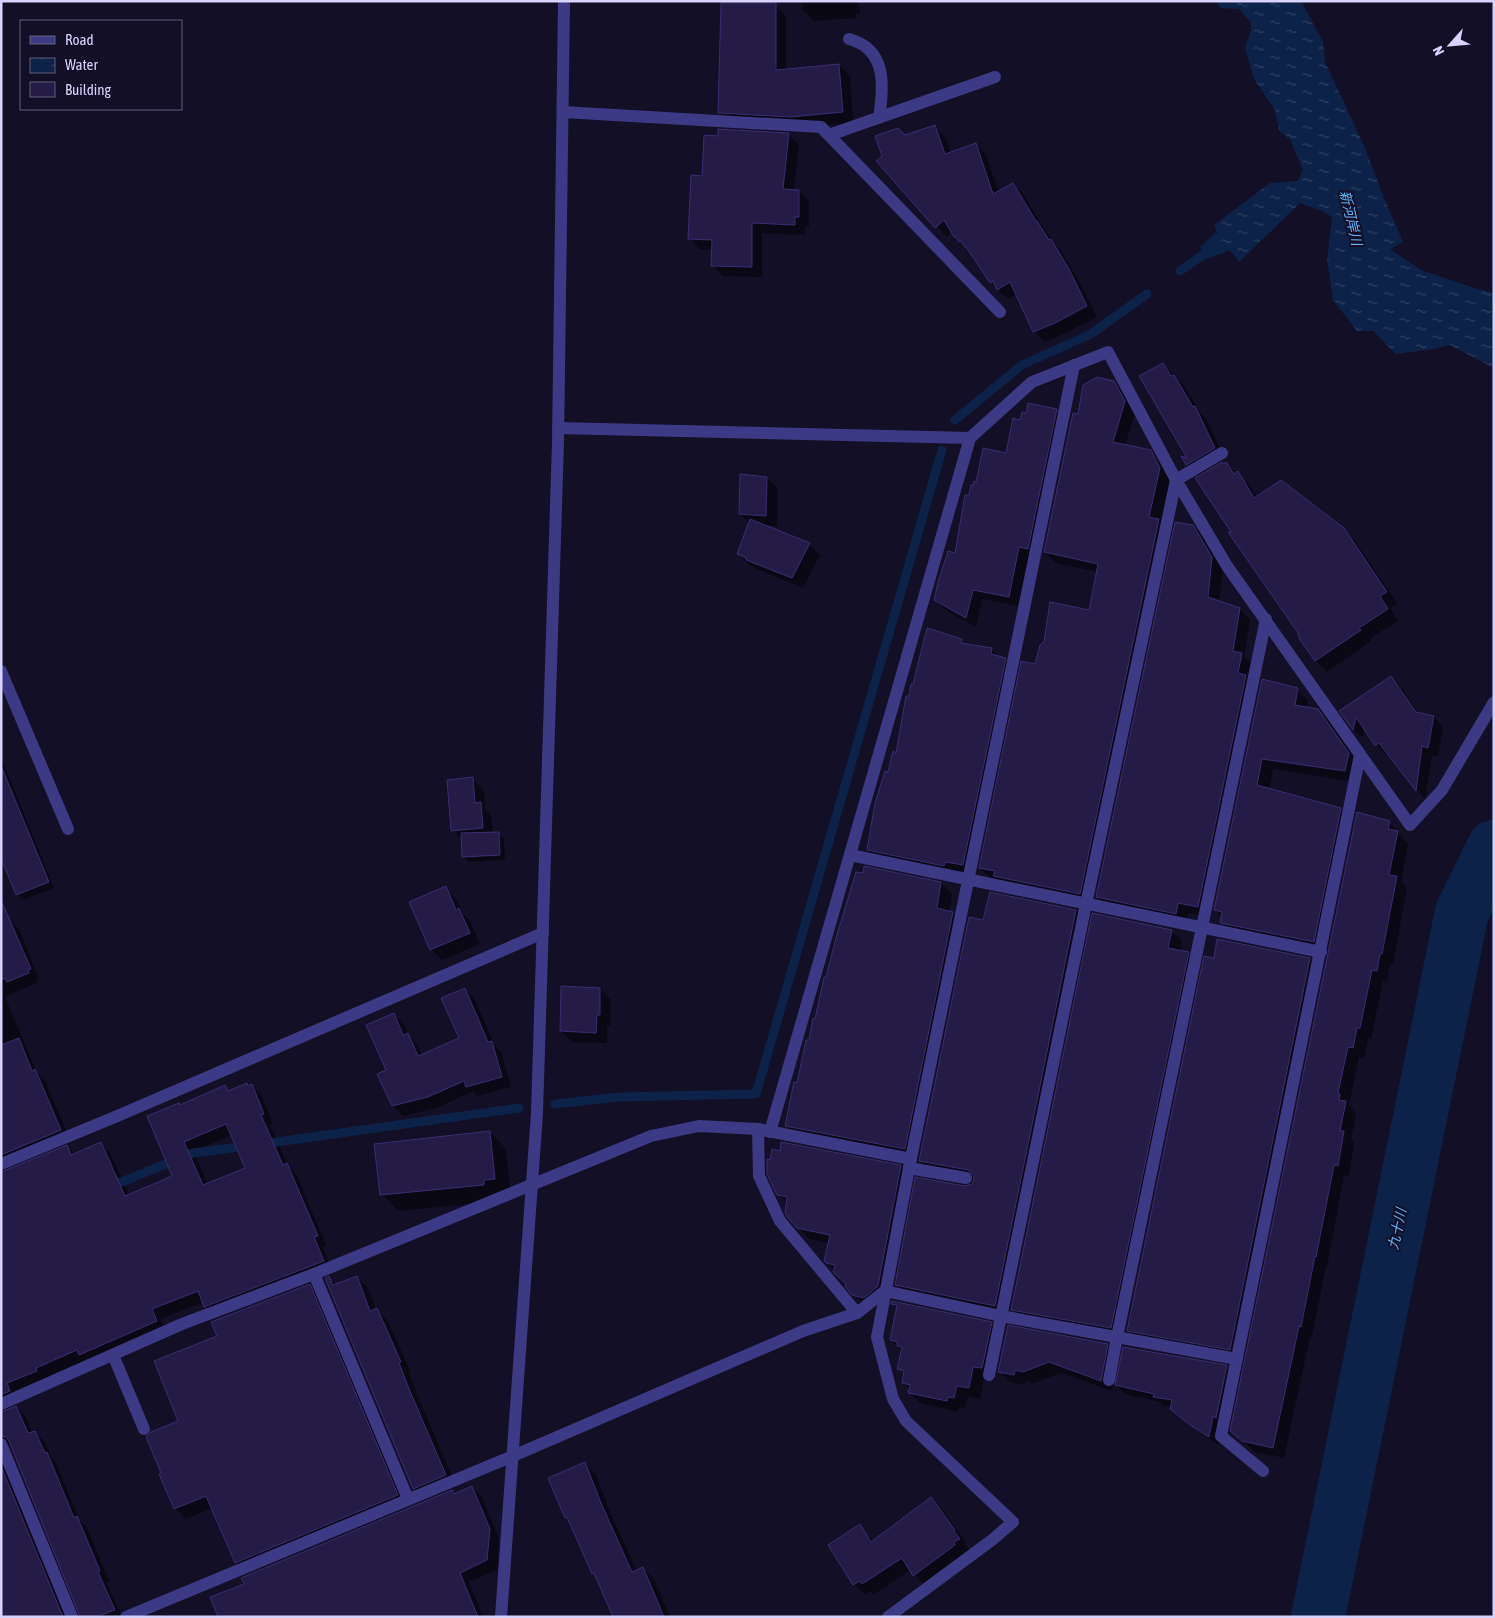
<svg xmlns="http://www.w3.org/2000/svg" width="1495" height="1618" font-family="'Asap Condensed','Noto Sans JP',sans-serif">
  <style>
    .water { fill: url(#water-ripples) }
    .shadow { fill: #0007; fill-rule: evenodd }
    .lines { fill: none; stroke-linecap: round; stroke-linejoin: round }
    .stream { stroke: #0c2248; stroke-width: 9 }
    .river { stroke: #0c2248; stroke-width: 54 }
    .building { fill: #241b47; stroke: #3b2d73; fill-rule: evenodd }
    .minor { stroke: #3d3a85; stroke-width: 12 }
    .labels { text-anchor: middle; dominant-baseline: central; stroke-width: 4; stroke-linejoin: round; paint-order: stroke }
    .water-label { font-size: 14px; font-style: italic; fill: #62b6ff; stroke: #130f26 }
  </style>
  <defs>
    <pattern id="water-ripples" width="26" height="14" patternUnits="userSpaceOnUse" patternTransform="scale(1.25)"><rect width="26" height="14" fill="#0c2248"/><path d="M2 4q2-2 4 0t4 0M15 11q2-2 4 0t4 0" fill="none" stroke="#2f4163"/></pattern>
  </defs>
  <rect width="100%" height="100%" fill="#130f26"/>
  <polygon class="water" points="1216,1 1301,1 1323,42 1325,62 1365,148 1384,198 1403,242 1390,249 1421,270 1471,287 1494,293 1494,368 1450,345 1434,349 1396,354 1373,331 1357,331 1333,300 1327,259 1332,217 1324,212 1300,203 1239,262 1230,250 1208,259 1200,247 1217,232 1214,225 1270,183 1298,181 1303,170 1290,139 1279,131 1275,110 1254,79 1245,48 1251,30 1251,23 1239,9 1220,8"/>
  <g class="shadow">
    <polygon points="802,1 859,1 860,13 856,13 856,18 814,21 803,10"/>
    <polygon points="775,5 786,16 786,70 839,65 850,76 853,123 803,127 730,123 719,112"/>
    <polygon points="934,127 945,137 951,153 976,144 986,155 999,193 1013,184 1024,195 1044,229 1061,251 1079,281 1097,317 1066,333 1045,342 1034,331 1017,294 1009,299 1001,293 991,282 970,251 952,232 947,237 878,161 905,137"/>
    <polygon points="789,135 799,145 794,191 799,191 809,202 809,227 805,227 805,235 762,233 762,277 723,276 713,265 713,250 700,249 690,239 703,177"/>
    <polygon points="1163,364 1185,387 1200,413 1206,419 1225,459 1198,475 1187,464 1189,459"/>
    <polygon points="1114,383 1125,394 1135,413 1125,446 1150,451 1161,462 1171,480 1091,904 991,879 980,868 1036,665 1090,611 1097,572 1056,563 1045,552 1079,415"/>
    <polygon points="1056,410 1066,420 1018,606 982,599 976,627 945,610 935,600 956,555 970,497 1007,454 1021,421"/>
    <polygon points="1226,464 1249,484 1257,498 1343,529 1355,541 1397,603 1390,608 1398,621 1369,639 1371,641 1327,672 1316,661 1301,640 1223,466"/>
    <polygon points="767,478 778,489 777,526 764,526 809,544 820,555 803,588 759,570 749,565 738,554 750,524 740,514"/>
    <polygon points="1193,526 1204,538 1223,569 1219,602 1240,609 1250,620 1244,656 1253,665 1208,917 1189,913 1186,924 1108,908 1097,897"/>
    <polygon points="961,640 966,645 992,650 1000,658 1005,659 1016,670 974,875 879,861 868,850 889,773 896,755 910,698"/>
    <polygon points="1391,678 1401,687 1419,714 1434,717 1443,727 1438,756 1432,755 1425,799 1417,790 1388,753 1386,754 1376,745 1364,728 1363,738 1354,730 1341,711"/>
    <polygon points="1263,681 1297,690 1308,701 1307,708 1317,710 1329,721 1359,765 1356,782 1273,769 1269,790 1340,809 1351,820 1324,952 1233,934 1222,923 1223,918 1215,910"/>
    <polygon points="1,762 4,764 54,888 23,900 17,894 1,856"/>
    <polygon points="472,779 484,790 485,809 491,815 493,833 498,833 504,839 505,860 469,862 464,856 463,841 453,831"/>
    <polygon points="1389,822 1408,844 1401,882 1407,888 1393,965 1390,964 1387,981 1383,980 1371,1039 1368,1039 1364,1059 1359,1057 1349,1105 1356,1114 1351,1140 1354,1143 1349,1176 1344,1175 1327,1267 1326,1267 1312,1337 1310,1337 1284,1458 1255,1452 1232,1430"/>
    <polygon points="941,883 952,894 949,912 953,914 964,925 915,1160 797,1137 786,1126 816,1020"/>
    <polygon points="445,888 456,899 463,914 470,921 480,944 442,960 431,949"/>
    <polygon points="991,894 1076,911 1086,922 1005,1316 907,1295 896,1284 965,1187 973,1185 975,1180 931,1172 920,1161"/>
    <polygon points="9,920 19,929 39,979 37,980 38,982 5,997 37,1073 45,1080 70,1140 7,1166 1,1174 1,923"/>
    <polygon points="1172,931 1182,941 1180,952 1188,953 1198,964 1121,1337 1023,1320 1012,1309"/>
    <polygon points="1215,959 1310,959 1321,970 1241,1360 1139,1341 1128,1330"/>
    <polygon points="465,989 475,1000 495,1046 502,1053 511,1087 477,1096 473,1091 439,1107 403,1116 393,1106 388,1071 394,1014 404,1024 409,1036 418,1045 422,1056 460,1039"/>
    <polygon points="600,989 611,1000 610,1026 607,1026 607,1043 572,1042 561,1031"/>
    <path d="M 247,1084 L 249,1087 L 252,1086 L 261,1095 L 273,1123 L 270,1125 L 288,1166 L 296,1174 L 326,1245 L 323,1247 L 332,1271 L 215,1316 L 205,1306 L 204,1302 L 160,1319 L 166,1330 L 4,1408 L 2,1413 L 16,1408 L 26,1417 L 32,1433 L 35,1432 L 45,1442 L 52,1459 L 56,1463 L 79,1520 L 87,1527 L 109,1581 L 106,1582 L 122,1617 L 81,1617 L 12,1445 L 7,1446 L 68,1617 L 1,1617 L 1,1174 L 67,1147 L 75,1155 L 100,1143 L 110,1153 L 129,1195 L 174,1176 L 180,1106 L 225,1086 L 230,1091 ZM 232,1135 L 247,1169 L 208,1185 L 193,1151 Z"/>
    <polygon points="490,1132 506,1149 511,1196 500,1201 398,1211 382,1194"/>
    <polygon points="901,1167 912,1178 889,1297 875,1308 865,1306 825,1260 829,1243 809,1239 801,1230 835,1237 788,1204 778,1194"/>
    <polygon points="357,1277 368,1288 376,1310 388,1321 411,1373 409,1374 420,1401 456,1486 425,1499 414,1488 329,1278 337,1285"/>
    <polygon points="309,1286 320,1297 408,1506 247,1573 236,1562 212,1508 186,1519 175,1508 180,1422"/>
    <polygon points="893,1304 991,1323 1002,1335 984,1377 980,1399 968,1396 965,1408 959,1407 958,1412 920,1403 909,1392 910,1390 903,1383 905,1374 899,1368 902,1351 891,1340 897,1308"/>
    <polygon points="1107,1345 1118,1356 1112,1391 1061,1373 1034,1383 1026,1381 1025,1385 1010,1382 999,1371"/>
    <polygon points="1226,1367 1236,1376 1218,1445 1181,1418 1172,1407 1164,1406 1160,1402 1125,1394 1116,1385"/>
    <polygon points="585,1463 596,1475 611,1515 637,1571 643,1568 654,1579 670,1617 614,1617 598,1578 593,1574 570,1522 566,1518 549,1479"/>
    <polygon points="472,1488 482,1497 499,1539 497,1570 469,1582 483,1617 219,1617 245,1585 452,1492 455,1495"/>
    <polygon points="931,1498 942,1509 965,1541 964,1542 969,1550 925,1586 911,1570 874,1594 871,1591 865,1595 854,1584 859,1526 873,1541"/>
  </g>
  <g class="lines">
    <g class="stream">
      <polyline points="1180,271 1214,247"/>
      <polyline points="955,420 1022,365 1091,334 1147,294"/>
      <polyline points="555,1104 618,1097 756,1094 942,450"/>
      <polyline points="262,1144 519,1108"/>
      <polyline points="109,1187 193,1153 247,1146"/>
    </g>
    <polyline class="river" points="1318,1617 1462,912 1494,847"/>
  </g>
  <g class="building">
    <polygon points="721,3 776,3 776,70 839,64 843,112 791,117 718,113"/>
    <polygon points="935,125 945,154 976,143 993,194 1013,183 1036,221 1037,221 1049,240 1051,239 1069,269 1087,306 1055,323 1033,332 1010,282 997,290 993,281 990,283 966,247 965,247 961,241 959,242 955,236 954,237 944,220 935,228 876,161 882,156 875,136 898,128 905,135"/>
    <polygon points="718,129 789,133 783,189 799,190 799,217 795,217 795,225 752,223 752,267 711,266 712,240 688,239 691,175 702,176 704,135 718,136"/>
    <polygon points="1163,363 1171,376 1174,375 1193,407 1195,406 1215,448 1186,465 1181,456 1187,458 1139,376"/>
    <polygon points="1097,377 1114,381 1125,401 1113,442 1151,450 1160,468 1149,517 1159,519 1080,894 993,876 995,871 979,868 1021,661 1035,664 1040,645 1044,642 1050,602 1089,610 1098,564 1044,552 1073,413 1078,414 1083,385"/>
    <polygon points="1028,403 1057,409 1028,549 1019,547 1009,597 973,590 966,618 934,600 938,582 948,551 955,553 965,495 969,495 971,485 973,485 974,481 976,482 983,448 1006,453 1013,418 1020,420 1022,412 1026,413"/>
    <polygon points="1222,462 1223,464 1226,462 1234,474 1238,471 1254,498 1281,480 1344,528 1387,592 1380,596 1388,609 1359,628 1361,630 1315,661 1300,640 1298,633 1228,532 1231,532 1195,478"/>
    <polygon points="740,474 767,477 766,516 739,514"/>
    <polygon points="750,519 810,543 792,578 746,560 746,558 737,554"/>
    <polygon points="1175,522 1193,525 1212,557 1208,597 1240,608 1233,651 1242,653 1238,673 1246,675 1198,907 1178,903 1176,914 1096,897"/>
    <polygon points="927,628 962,639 961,643 992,648 991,654 1006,658 963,865 945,862 944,866 867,850 875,803 885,771 888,772 893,751 896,753 906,696 909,696 911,684 913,684"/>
    <polygon points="1391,676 1416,712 1434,716 1428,748 1422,746 1416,791 1379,743 1375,746 1356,717 1353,730 1339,711"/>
    <polygon points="1262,679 1298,688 1295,705 1318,709 1349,753 1345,771 1262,759 1257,785 1341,808 1314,942 1220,923 1222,912 1214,910"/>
    <polygon points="2,768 49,882 16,895 1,858"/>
    <polygon points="473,777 475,803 481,802 483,828 451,831 447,780"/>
    <polygon points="1357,812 1390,821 1388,829 1398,831 1389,875 1397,876 1382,954 1380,954 1377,971 1372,970 1360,1028 1357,1028 1353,1048 1348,1047 1338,1093 1340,1094 1339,1100 1346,1101 1340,1131 1344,1131 1338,1166 1334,1165 1316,1257 1315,1256 1301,1327 1299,1326 1273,1448 1242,1441 1230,1431"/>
    <polygon points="499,832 500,855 462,857 461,833"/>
    <polygon points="864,866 941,882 937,908 953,912 905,1149 785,1126 794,1082 797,1083 806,1040 809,1040 813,1018 815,1019 824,977 826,977 836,938 856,872 863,873"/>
    <polygon points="446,886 456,910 459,908 470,933 430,950 409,902"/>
    <polygon points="990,892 1076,910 995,1306 895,1285 915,1177 965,1186 972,1184 974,1180 973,1175 968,1170 919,1161 969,917 983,920"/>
    <polygon points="1,900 31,969 28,970 29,973 7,982 5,978 1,980"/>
    <polygon points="1092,913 1172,930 1168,948 1189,952 1111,1328 1011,1310"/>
    <polygon points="1217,939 1310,958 1230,1350 1127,1331 1204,956 1214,958"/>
    <polygon points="561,986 600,988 600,1015 597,1015 596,1033 560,1031"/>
    <polygon points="465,988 488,1042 492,1041 502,1077 466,1087 464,1081 428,1097 392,1106 377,1074 386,1070 366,1025 394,1013 403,1035 408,1033 418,1056 459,1038 441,998"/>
    <polygon points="19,1038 32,1071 35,1069 61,1130 1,1155 1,1045"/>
    <path d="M 247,1083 L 248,1086 L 252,1084 L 264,1114 L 261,1115 L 283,1165 L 287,1163 L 318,1236 L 314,1237 L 324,1261 L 204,1307 L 198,1291 L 152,1309 L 157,1321 L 79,1355 L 77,1350 L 36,1368 L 37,1371 L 7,1383 L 10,1391 L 1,1395 L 1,1172 L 67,1145 L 71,1155 L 101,1142 L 125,1196 L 172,1176 L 147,1116 L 179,1103 L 180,1105 L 225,1085 L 228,1091 ZM 226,1124 L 245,1168 L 203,1185 L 184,1142 Z"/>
    <polygon points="490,1131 495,1179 484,1180 484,1185 380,1195 374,1144"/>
    <polygon points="781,1142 901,1165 878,1286 864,1298 852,1295 845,1286 846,1284 833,1272 835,1265 826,1263 824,1261 830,1235 797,1228 787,1217 785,1212 787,1197 777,1195 767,1174 767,1159 770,1160 772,1149 780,1151"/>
    <polygon points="329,1276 333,1285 357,1276 370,1311 377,1308 401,1362 399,1363 409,1389 446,1475 413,1489 325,1278"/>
    <polygon points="310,1284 398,1495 235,1563 206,1496 174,1509 159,1474 161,1473 146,1437 151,1432 178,1421 154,1361 217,1336 211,1322"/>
    <polygon points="892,1301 992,1322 982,1368 973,1367 969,1388 957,1386 954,1398 948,1397 947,1401 908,1393 910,1385 902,1383 904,1371 897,1369 902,1347 897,1346 897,1342 890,1340 897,1305 891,1304"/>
    <polygon points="1008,1325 1108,1344 1101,1381 1049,1362 1023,1372 1015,1370 1014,1375 998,1372"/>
    <polygon points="1123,1347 1227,1365 1216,1418 1213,1416 1209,1437 1190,1425 1170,1409 1172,1400 1153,1397 1154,1394 1115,1385"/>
    <polygon points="16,1406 28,1433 35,1431 45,1453 47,1452 74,1518 77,1516 100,1571 98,1572 115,1610 96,1617 80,1617 9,1441 6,1437 1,1436 1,1412"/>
    <polygon points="585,1462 601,1503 632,1572 643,1567 664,1617 613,1617 594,1573 592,1574 567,1517 565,1518 548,1478"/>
    <polygon points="1,1466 63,1617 1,1617"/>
    <polygon points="472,1486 490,1529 487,1560 460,1573 478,1617 218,1617 210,1597 244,1584 241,1578 452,1490 454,1494"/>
    <polygon points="931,1497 955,1530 954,1531 960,1539 954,1542 955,1545 913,1576 902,1558 862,1584 860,1581 853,1585 828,1545 860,1524 871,1542"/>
  </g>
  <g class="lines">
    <g class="minor">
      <path d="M 849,39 C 887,49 884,86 879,118"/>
      <polyline points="563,112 821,127 1000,312"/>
      <polyline points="829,135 995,77"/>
      <polyline points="558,428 970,438"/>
      <polyline points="1,671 68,829"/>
      <polyline points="850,855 1321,952"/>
      <polyline points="758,1129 759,1176 780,1221 857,1313"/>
      <polyline points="770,1132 970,438 1032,382 1108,352 1176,480 1227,566 1410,825 1442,790 1494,702"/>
      <polyline points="1,1164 115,1117 543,933"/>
      <polyline points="909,1168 966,1178"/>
      <polyline points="314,1274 408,1499"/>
      <polyline points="113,1355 144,1429"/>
      <polyline points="989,1375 1086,904 1176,480 1222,453"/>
      <polyline points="1109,1380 1117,1337 1266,619"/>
      <polyline points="1,1404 182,1324 314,1274 651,1136 699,1126 758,1129 911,1159"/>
      <polyline points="1,1444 72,1617"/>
      <polyline points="1263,1471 1221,1436 1360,755"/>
      <polyline points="126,1617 513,1456 803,1331 857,1313 885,1291 1001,1316 1237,1359"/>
      <polyline points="501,1617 537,1113 558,442 564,1"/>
      <polyline points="888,1617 992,1540 1013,1522 906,1421 893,1399 877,1337 909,1168 1074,365"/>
    </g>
  </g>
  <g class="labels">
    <g class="water-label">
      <text transform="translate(1351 218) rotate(77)">新河岸川</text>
      <text transform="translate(1397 1229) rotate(-78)">九十川</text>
    </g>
  </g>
  <rect width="1495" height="1618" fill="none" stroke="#d9d4ff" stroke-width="5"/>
  <rect x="20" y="20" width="162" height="90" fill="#130f26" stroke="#625e7d"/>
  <rect x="30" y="36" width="25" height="8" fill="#3d3a85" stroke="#625e7d"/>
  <text x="65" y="45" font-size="15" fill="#d9d4ff">Road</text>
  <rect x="30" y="58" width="25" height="15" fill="url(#water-ripples)" stroke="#625e7d"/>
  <text x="65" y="70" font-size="15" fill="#d9d4ff">Water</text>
  <rect x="30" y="82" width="25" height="15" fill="#241b47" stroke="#625e7d"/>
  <text x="65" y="95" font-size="15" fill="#d9d4ff">Building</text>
  <g transform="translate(1450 45) rotate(243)" stroke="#130f26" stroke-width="4" paint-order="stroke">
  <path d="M0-4L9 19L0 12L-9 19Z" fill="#d9d4ff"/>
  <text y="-8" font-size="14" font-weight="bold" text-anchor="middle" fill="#d9d4ff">N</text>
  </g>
</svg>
